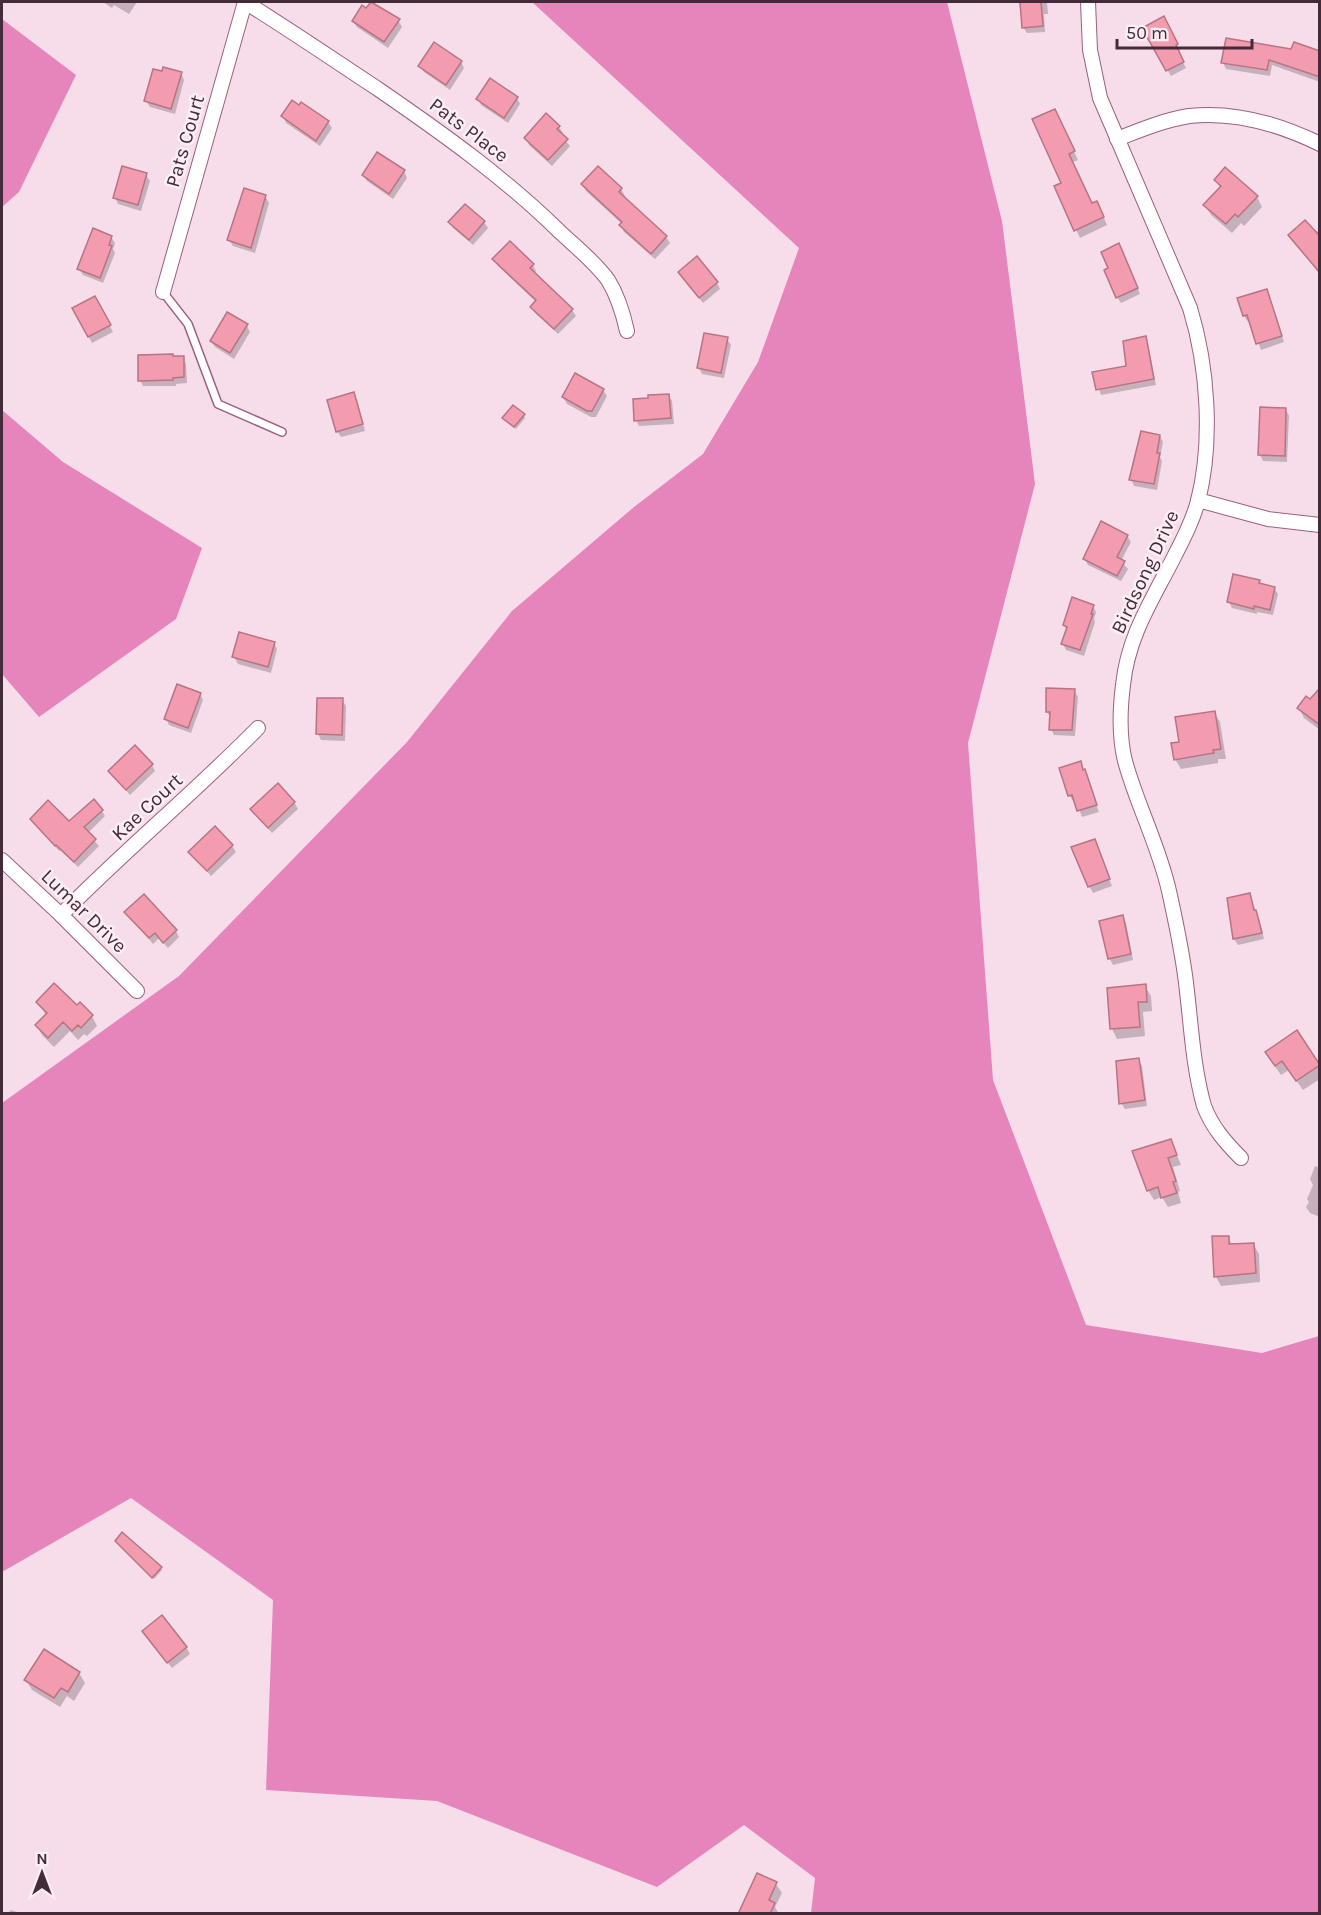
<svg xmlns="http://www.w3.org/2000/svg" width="1321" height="1915" font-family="Karla,sans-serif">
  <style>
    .forest { fill: #e585bc }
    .shadow { fill: #0003 }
    .building { fill: #f39baf; stroke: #b77483; stroke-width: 1.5 }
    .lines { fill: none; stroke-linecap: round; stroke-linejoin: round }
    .service-casing { stroke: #995f80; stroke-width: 10 }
    .minor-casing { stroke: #995f80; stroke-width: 16 }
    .service { stroke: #fff; stroke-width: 7 }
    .minor { stroke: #fff; stroke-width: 14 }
    .labels { text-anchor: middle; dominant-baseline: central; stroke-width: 5; stroke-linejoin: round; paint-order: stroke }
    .street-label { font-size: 20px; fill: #442b39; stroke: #fceef5 }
  </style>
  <rect width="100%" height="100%" fill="#f7ddea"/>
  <g class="forest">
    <polygon points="532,2 947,2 1002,221 1035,484 968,743 993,1080 1086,1325 1262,1353 1319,1336 1319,1913 811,1913 815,1878 744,1825 657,1887 437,1801 266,1790 273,1600 131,1498 2,1572 2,1103 179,976 407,742 512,611 634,507 703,454 758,362 799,248"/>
    <polygon points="2,19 76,75 19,192 2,207"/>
    <polygon points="2,410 63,462 202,548 176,619 39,717 2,674"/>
  </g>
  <g class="shadow">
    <polygon points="103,2 137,2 129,14 114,5 112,8"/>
    <polygon points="372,2 398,20 402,27 388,48 357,27 353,21 367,10"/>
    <polygon points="1019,2 1047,2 1048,14 1044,14 1045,32 1027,33 1023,27"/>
    <polygon points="1167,24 1180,51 1178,52 1186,68 1171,76 1144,29"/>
    <polygon points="1292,51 1320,51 1320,82 1272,65 1270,76 1226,69 1223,63"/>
    <polygon points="461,62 464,68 450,90 424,72 420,66"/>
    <polygon points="181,73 184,80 175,114 150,107 146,101"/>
    <polygon points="517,98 520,104 508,123 481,105 478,99"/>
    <polygon points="547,115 559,127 563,133 561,135 570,146 552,166 529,145 526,138"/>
    <polygon points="283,116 328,122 332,128 320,146 286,123"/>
    <polygon points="1059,119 1078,160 1073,162 1092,205 1101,211 1107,225 1080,238 1056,187 1063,184"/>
    <polygon points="598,168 621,189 625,196 623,198 666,237 670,243 655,259 624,232 621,225 622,224 586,191 583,185"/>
    <polygon points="404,171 407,178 393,199 367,181 363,175"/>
    <polygon points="146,175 150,181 141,211 118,204 115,198"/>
    <polygon points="1216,180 1257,197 1262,207 1244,226 1241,223 1232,233 1211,215 1205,205 1220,188"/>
    <polygon points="265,196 269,203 255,253 233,246 229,240"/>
    <polygon points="450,222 484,222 488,228 473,245 453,228"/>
    <polygon points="1318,231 1320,233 1319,273 1290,236 1315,233"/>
    <polygon points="111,237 115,243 113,249 115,253 103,283 83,275 79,269"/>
    <polygon points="1122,251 1140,294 1121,303 1117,297"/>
    <polygon points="494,260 533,265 536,271 534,274 572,310 576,316 558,334 535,313 531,307 536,302 498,266"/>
    <polygon points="680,273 717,283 720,289 703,303"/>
    <polygon points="1267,291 1284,342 1261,350 1250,321 1248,322 1244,316"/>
    <polygon points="95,298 113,332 92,343 74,309"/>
    <polygon points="247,326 250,332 234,359 215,347 211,341"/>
    <polygon points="1145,338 1148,344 1156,385 1101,395 1094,373 1128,367"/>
    <polygon points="727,339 731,345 724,378 702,374 699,368"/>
    <polygon points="183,358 186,364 187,383 176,384 176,386 143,386 140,380"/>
    <polygon points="603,390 607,396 596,417 591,417 567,404 563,397"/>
    <polygon points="354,394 357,400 365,431 341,437 337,431"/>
    <polygon points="668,395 672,401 674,424 639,426 636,420"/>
    <polygon points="1285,409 1289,415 1287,462 1263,461 1260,455"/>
    <polygon points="524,415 525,418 516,429 506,420"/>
    <polygon points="1160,436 1163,442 1160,457 1162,461 1157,490 1134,486 1131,479"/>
    <polygon points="1127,536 1131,542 1121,561 1128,569 1121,581 1088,565 1084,558"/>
    <polygon points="1259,581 1261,585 1274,588 1278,594 1273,615 1257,612 1257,614 1232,608 1229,602"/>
    <polygon points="1093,606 1096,612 1094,619 1095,622 1084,656 1066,650 1063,644 1067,630 1064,625"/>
    <polygon points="274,643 277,649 271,673 238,664 234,657"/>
    <polygon points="1074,690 1078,697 1075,736 1054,735 1051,729 1051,718 1047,712"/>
    <polygon points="1320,690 1320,730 1304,718 1299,708 1311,701"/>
    <polygon points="200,694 203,700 191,733 169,725 166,719"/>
    <polygon points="342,700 346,706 345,741 321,740 318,734"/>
    <polygon points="1214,712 1220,722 1226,759 1218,759 1218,763 1181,769 1175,759 1181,743"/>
    <polygon points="1080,763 1099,812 1082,817 1076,801 1073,801 1069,795"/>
    <polygon points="152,765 155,771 130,795 110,772"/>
    <polygon points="294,802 298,809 272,833 252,810"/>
    <polygon points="102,811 105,816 88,833 99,846 78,867 60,850 59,851 31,819 69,823"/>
    <polygon points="1094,841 1112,886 1093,893 1081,871 1073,848"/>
    <polygon points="232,846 236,852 211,876 190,852"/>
    <polygon points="1249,895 1259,918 1264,939 1238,945 1234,939 1229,900"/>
    <polygon points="126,912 176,931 179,937 168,948 159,938 153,944"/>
    <polygon points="1123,917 1126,923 1133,960 1113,965 1110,959 1101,922"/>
    <polygon points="1145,986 1151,996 1152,1011 1143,1012 1145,1036 1117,1039 1112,1029"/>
    <polygon points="38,1003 77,1007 92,1016 97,1026 87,1036 84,1034 78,1040 70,1031 54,1047 42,1035 37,1025 46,1015"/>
    <polygon points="1297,1032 1320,1066 1320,1079 1303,1090 1289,1070 1281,1075 1272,1062"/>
    <polygon points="1138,1060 1142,1066 1147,1106 1125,1109 1121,1103"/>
    <polygon points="1171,1141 1181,1165 1173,1167 1180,1191 1178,1192 1181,1203 1168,1207 1162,1197 1154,1200 1148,1190"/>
    <polygon points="1315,1166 1320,1168 1320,1217 1310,1213 1306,1207 1309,1202 1307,1199 1313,1185 1310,1179"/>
    <polygon points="1228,1237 1233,1246 1253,1244 1259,1254 1260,1282 1221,1286 1216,1277"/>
    <polygon points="118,1544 160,1568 162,1570 154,1579"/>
    <polygon points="148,1638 186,1647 190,1654 172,1668"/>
    <polygon points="79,1673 85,1683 74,1701 67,1696 60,1707 32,1690 26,1680"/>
    <polygon points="776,1884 782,1893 775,1907 779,1914 740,1914"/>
    <polygon points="10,1910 25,1914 9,1914"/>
  </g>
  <g class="building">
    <polygon points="371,2 400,19 384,42 352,21 362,5 366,8"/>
    <polygon points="1020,2 1041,2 1043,26 1022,28"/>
    <polygon points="1164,16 1178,44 1176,45 1184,62 1166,71 1142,28"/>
    <polygon points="1226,38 1291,49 1294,42 1320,51 1320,77 1269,60 1267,70 1221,63"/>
    <polygon points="434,42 462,61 446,85 418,66"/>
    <polygon points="163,67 182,72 171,109 144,101 153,69 162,71"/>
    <polygon points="490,78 518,97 504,118 476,99"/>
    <polygon points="292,100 299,105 301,102 329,121 316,141 281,116"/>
    <polygon points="1055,109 1075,151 1069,154 1092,203 1097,201 1104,217 1074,231 1054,186 1061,183 1032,119"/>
    <polygon points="546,113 560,126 557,129 568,139 548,160 524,138"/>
    <polygon points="377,152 405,170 389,194 362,175"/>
    <polygon points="122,166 147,173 138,205 113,198"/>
    <polygon points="598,166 622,188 619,192 667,236 651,254 619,225 622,222 581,184"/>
    <polygon points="1225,167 1258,196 1238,217 1235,214 1226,224 1203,205 1221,186 1214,180"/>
    <polygon points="244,188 266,195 251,248 227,240"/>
    <polygon points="465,204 485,221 469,240 448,222"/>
    <polygon points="1305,220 1320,236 1320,273 1288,235"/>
    <polygon points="93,228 112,236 109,245 112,246 100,278 77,269"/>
    <polygon points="510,241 534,264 530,268 573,309 554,329 530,307 536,300 492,259"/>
    <polygon points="1119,243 1138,288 1116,298 1104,270 1108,268 1101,252"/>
    <polygon points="697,256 718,282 699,298 678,272"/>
    <polygon points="1267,289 1282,336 1256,344 1247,315 1243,316 1237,298"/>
    <polygon points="95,296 111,325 88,337 72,308"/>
    <polygon points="227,312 248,324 230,353 210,341"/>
    <polygon points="704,333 728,337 721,373 697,368"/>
    <polygon points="1146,336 1154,379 1096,390 1092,372 1126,366 1123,341"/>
    <polygon points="173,354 173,356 184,356 184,377 173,378 173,380 138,381 138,355"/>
    <polygon points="575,373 604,389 592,411 587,411 562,397"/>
    <polygon points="354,392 363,424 336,432 327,400"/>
    <polygon points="669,394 671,418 634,421 633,399 648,398 648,395"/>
    <polygon points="513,405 525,414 514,427 502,418"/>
    <polygon points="1260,407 1286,408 1285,456 1258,455"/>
    <polygon points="1141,431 1160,435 1157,453 1160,453 1154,484 1129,480"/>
    <polygon points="1101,521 1128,535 1117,557 1125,561 1117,576 1083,559"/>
    <polygon points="1233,574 1260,580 1259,583 1275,587 1270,610 1254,606 1254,609 1227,602"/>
    <polygon points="1072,597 1094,605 1091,614 1093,614 1080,650 1061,644 1067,627 1063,625"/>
    <polygon points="239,632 275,642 268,667 232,657"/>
    <polygon points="177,684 201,693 188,728 164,719"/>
    <polygon points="1046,688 1075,689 1072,730 1049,730 1050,712 1046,712"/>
    <polygon points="1320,688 1320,725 1297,708 1306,696 1310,699"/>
    <polygon points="317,698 343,698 342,735 316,734"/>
    <polygon points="1215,711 1221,749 1213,750 1214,753 1174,760 1171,743 1179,742 1175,717"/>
    <polygon points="135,745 153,764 126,790 108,771"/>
    <polygon points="1081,761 1083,770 1085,769 1097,805 1077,811 1072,795 1068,796 1059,768"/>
    <polygon points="278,783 295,802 268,828 250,809"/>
    <polygon points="94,799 103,810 84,827 96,839 74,862 56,845 55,846 30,819 48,800 69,821"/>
    <polygon points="215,826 233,845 207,871 188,852"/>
    <polygon points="1095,839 1110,879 1088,887 1071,847"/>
    <polygon points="1250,893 1254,910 1256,910 1262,933 1233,939 1227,898"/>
    <polygon points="144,894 177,930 163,943 155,933 149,938 124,912"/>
    <polygon points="1123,915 1131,954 1108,959 1099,921"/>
    <polygon points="54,983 77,1005 80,1002 93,1015 81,1028 78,1025 72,1031 63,1022 48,1038 35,1025 47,1013 36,1002"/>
    <polygon points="1146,984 1147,1002 1138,1002 1140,1027 1110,1029 1107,988"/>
    <polygon points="1297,1030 1320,1065 1296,1081 1282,1061 1275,1066 1265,1052"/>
    <polygon points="1139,1058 1145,1100 1119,1104 1116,1061"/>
    <polygon points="1171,1139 1177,1155 1168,1158 1176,1181 1173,1182 1177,1193 1161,1198 1158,1187 1147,1191 1132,1151"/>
    <polygon points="1212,1236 1229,1236 1229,1244 1254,1243 1256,1273 1214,1277"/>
    <polygon points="122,1532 162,1567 152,1578 115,1541"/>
    <polygon points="162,1615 187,1647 167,1663 142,1631"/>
    <polygon points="44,1649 80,1672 68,1692 61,1688 54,1698 24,1680"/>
    <polygon points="757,1873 777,1882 769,1900 775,1903 770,1914 738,1914"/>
  </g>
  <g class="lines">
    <g class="service-casing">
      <polyline id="service" points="163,292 188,324 218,404 282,432"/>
    </g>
    <g class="minor-casing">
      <g id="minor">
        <path d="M 245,2 C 290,30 334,60 378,89 C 442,133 504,177 560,232 C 576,247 595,262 608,280 C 618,296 623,313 627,331"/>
        <path d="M 1088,2 L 1090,50 L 1100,98 L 1190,308 C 1208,367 1213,441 1198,501 C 1193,520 1184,538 1175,555 C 1153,599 1128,635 1123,685 C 1120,709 1119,737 1125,761 C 1137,805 1159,846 1169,891 C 1175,918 1181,947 1185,975 C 1191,1019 1192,1063 1204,1106 C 1212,1127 1225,1142 1241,1158"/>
        <path d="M 1117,139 C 1140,130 1164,120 1189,116 C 1234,111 1279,124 1320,144"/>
        <polyline points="163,292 245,2"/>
        <polyline points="1198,500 1268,519 1320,525"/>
        <polyline points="2,860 61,915 137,991"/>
        <path d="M 61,915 C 125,850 194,793 258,728"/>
      </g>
    </g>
    <use href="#service" class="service"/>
    <use href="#minor" class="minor"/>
  </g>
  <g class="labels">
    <g class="street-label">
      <text transform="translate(469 130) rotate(37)">Pats Place</text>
      <text transform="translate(185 141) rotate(-74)">Pats Court</text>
      <text transform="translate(1145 572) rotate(-65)">Birdsong Drive</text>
      <text transform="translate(147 807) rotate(-43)">Kae Court</text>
      <text transform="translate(84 911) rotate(44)">Lumar Drive</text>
    </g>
  </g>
  <rect width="1321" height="1915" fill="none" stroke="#442b39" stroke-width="6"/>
  <g transform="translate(42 1873)" stroke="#fceef5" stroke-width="4.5" paint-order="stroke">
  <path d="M0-4.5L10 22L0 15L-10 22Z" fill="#442b39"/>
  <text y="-9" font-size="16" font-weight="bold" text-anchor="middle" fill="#442b39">N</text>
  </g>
  <path d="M1117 39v9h135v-9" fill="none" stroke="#442b39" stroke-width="3"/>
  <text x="1126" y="39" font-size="18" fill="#442b39" stroke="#fceef5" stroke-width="4.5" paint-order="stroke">50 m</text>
</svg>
